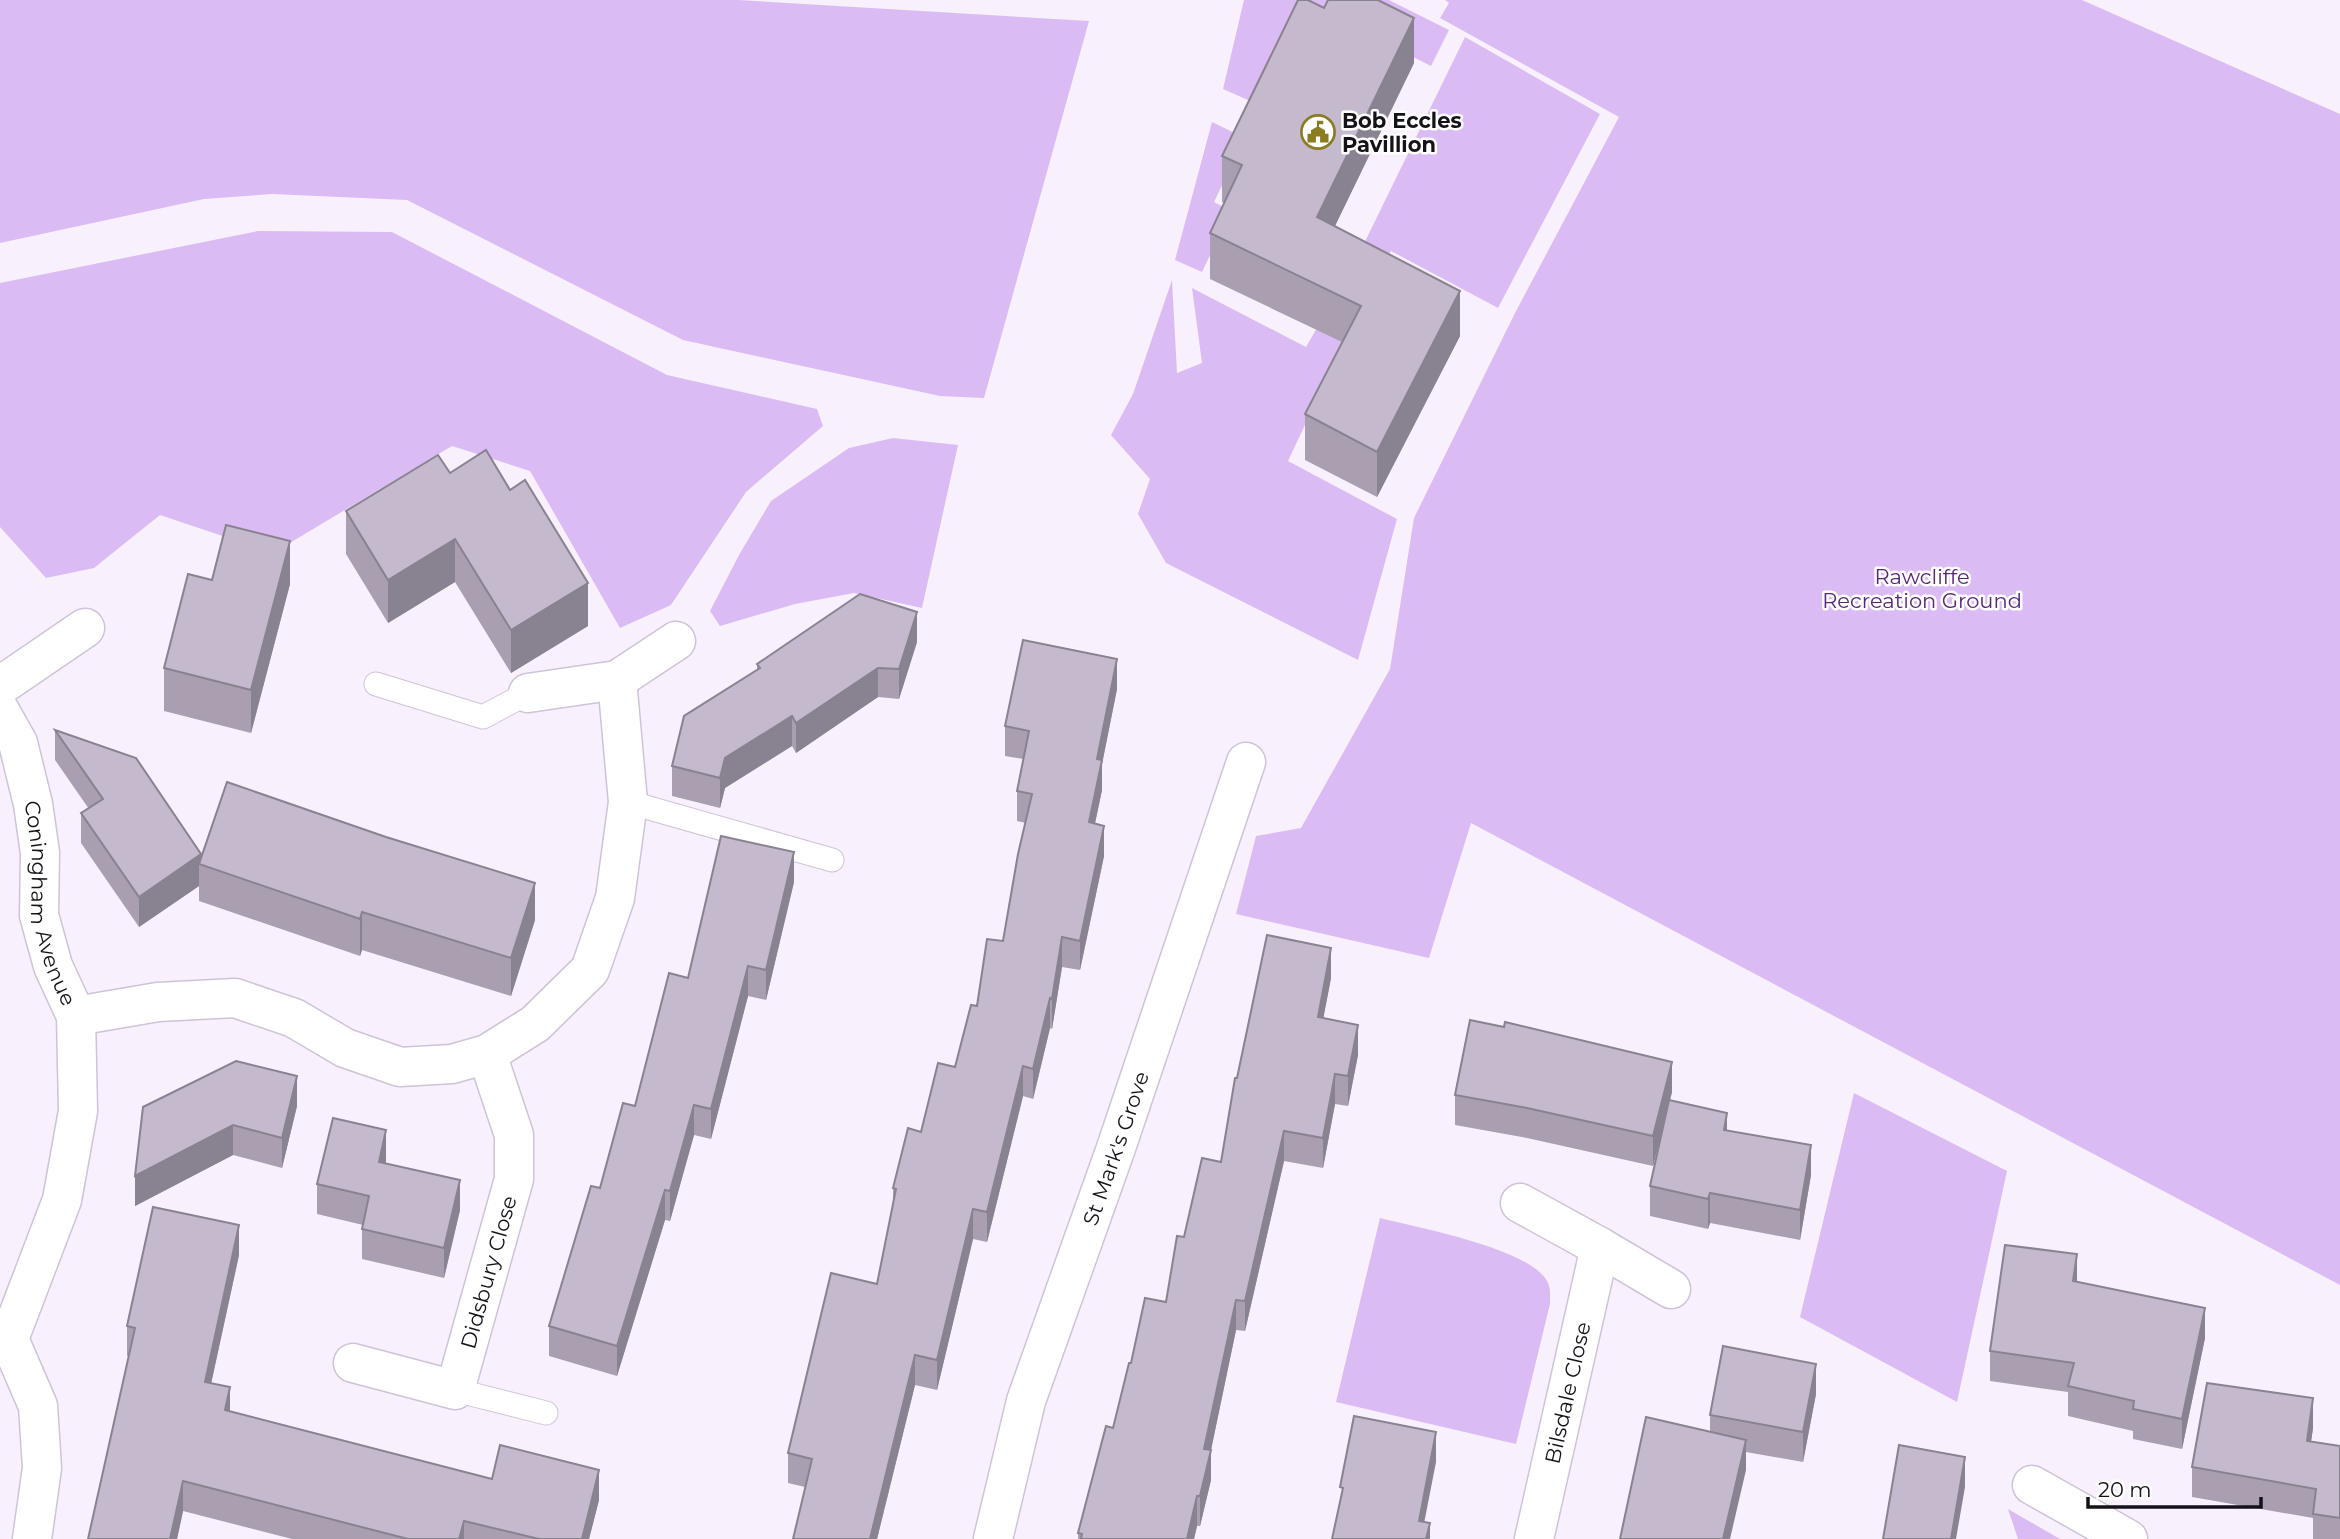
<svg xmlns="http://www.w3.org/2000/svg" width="2340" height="1539" font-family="Montserrat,sans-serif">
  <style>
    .green { fill: #dbbbf3 }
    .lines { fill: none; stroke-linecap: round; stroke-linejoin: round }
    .service-casing { stroke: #cec3d7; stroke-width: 25 }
    .minor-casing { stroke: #cec3d7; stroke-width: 41 }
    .service { stroke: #fff; stroke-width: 23 }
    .minor { stroke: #fff; stroke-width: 38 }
    .wall { fill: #a99fb0 }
    .shaded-wall { fill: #898290 }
    .building { fill: #c4b9cd; stroke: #898290; stroke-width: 2 }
    .labels { text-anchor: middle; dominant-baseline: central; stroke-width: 5; stroke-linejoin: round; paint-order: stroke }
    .poi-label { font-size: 21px; font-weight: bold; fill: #151118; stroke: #fff; text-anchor: start }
    .park-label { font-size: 21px; fill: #582578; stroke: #fff }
    .street-label { font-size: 21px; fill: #151118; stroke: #fff }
  </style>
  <rect width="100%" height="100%" fill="#f8f1fd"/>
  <g class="green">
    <polygon points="0,0 738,0 1089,21 984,398 940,396 683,340 407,200 272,194 204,199 0,243"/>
    <polygon points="1244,0 1389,0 1449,30 1431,66 1308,4 1257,104 1223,89"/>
    <polygon points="1445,0 2082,0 2340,114 2340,1285 1471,823 1429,958 1236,914 1256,836 1301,828 1390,669 1414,518 1515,313 1619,117 1440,18 1449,3"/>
    <polygon points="1465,37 1600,114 1498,308 1391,251 1376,273 1355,262"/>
    <polygon points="1212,122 1245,138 1214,202 1231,211 1202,272 1175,260"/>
    <polygon points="258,231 392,232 667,375 817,409 823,426 746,492 671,605 620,628 530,471 452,446 273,553 160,515 94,568 46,578 0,527 0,283"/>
    <polygon points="1172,280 1177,373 1202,363 1192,288 1306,347 1344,280 1368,291 1288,461 1397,519 1358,660 1166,563 1138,514 1150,479 1111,435 1133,394"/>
    <polygon points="893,438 958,445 922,608 854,593 795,604 720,626 710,611 739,555 771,501 849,448"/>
    <polygon points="1854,1093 2007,1171 1957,1402 1800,1317"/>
    <path d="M 1380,1218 C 1415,1227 1534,1249 1548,1283 C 1551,1289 1550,1298 1550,1304 L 1516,1444 L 1336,1402 Z"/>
    <polygon points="2008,1509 2060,1539 2018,1539"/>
  </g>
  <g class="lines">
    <g class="service-casing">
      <g id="service">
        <polyline points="376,684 483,717 528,693"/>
        <polyline points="628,802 832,860"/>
        <polyline points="455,1390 546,1413"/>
      </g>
    </g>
    <g class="minor-casing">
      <g id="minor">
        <polyline points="0,686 85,628"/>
        <polyline points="528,693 617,680 676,641"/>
        <path id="s1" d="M 0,711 L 18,743 L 33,804 L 40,853 L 39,915 L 53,966 L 76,1016 L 78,1111 L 62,1200 L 9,1339 L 38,1406 L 42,1468 L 32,1539"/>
        <polyline points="76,1016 158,1002 235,998 294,1018 345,1048 400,1067 452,1064 487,1054 535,1024 590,970 615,898 628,802 617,680"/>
        <polyline points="1520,1203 1600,1247 1671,1289"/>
        <path id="s2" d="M 353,1363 L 455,1390 L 514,1179 L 514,1135 L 487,1054"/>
        <polyline points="2032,1485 2128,1539"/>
        <path id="s3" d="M 993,1539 L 1026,1401 L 1116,1148 L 1246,762"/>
        <path id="s4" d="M 1534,1539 L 1600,1247"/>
      </g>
    </g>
    <use href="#service" class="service"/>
    <use href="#minor" class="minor"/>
  </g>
  <g class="wall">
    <polygon points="1414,63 1335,226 1460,336 1377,497 1305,460 1305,414 1342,342 1210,279 1210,233 1224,203 1222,202 1222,156"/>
    <polygon points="450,473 588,626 511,673 455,582 388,623 346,554 346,511"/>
    <polygon points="212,580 290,584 251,733 164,711 164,668"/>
    <polygon points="917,642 899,699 878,697 796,753 792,746 725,788 720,808 672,796 672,766 757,670 757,664"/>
    <polygon points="1117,689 1102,764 1102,790 1095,823 1104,856 1080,970 1062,967 1052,1029 1050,1028 1033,1099 1023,1096 987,1242 973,1239 937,1390 915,1385 877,1539 793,1539 805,1487 788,1483 788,1453 877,1284 893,1205 893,1188 955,1067 977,1006 1003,941 1026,823 1017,821 1017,791 1023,759 1005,756 1005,726"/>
    <polygon points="55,730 201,857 535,920 511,996 362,950 360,956 199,901 199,886 139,927 81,843 81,813 89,809 55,760"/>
    <polygon points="794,882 766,1000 748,996 711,1139 694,1135 670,1221 665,1220 617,1376 549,1356 549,1326 600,1188 688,978"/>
    <polygon points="1331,978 1323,1018 1358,1055 1348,1106 1335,1104 1323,1168 1284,1161 1245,1331 1236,1330 1211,1450 1211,1480 1200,1526 1197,1526 1194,1539 1078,1539 1078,1533 1113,1428 1131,1363 1166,1302 1184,1237 1221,1162 1237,1078"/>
    <polygon points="1672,1092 1670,1100 1811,1175 1800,1240 1710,1223 1708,1229 1650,1216 1650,1186 1664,1124 1653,1166 1527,1138 1455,1125 1455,1095"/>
    <polygon points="297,1106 282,1168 233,1155 135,1206 143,1107"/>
    <polygon points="386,1160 386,1163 460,1210 444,1278 362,1259 362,1229 363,1225 317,1214 317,1184"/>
    <polygon points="239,1255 211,1383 230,1412 492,1479 599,1500 589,1539 292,1539 183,1511 177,1539 88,1539 129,1356 127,1356 127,1326"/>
    <polygon points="2077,1282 2205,1338 2182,1449 2133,1439 2133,1431 2068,1416 2068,1392 1990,1381 1990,1351"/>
    <polygon points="1816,1394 1803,1462 1746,1452 1746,1470 1710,1431 1710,1415"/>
    <polygon points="2313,1428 2311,1441 2340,1446 2340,1539 2313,1539 2313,1518 2192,1497 2192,1467"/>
  </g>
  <g class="shaded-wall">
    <polygon points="1414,18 1414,63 1317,263 1317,217"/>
    <polygon points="1460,291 1460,336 1377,497 1377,452"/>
    <polygon points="455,539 455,582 388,623 388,580"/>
    <polygon points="290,541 290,584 251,733 251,690"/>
    <polygon points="588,583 588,626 511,673 511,630"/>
    <polygon points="917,612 917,642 899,699 899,669"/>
    <polygon points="1117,659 1117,689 1102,764 1102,790 1089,852 1089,822 1097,759"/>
    <polygon points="878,668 878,697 796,753 796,723"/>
    <polygon points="792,716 792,746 725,788 720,808 720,778 725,758"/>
    <polygon points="1104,826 1104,856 1080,970 1080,941"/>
    <polygon points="794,852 794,882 766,1000 766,970"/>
    <polygon points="201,854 201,865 199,864 199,886 139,927 139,897"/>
    <polygon points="535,883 535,920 511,996 511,958"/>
    <polygon points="362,912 362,950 360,956 360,919"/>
    <polygon points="1062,937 1062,967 1052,1029 1052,999"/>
    <polygon points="1331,948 1331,978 1318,1047 1318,1017"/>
    <polygon points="748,966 748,996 711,1139 711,1109"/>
    <polygon points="1050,998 1050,1028 1033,1099 1033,1069"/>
    <polygon points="1358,1025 1358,1055 1348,1106 1348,1076"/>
    <polygon points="1672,1062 1672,1092 1653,1166 1653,1136"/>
    <polygon points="1023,1066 1023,1096 987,1242 987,1212"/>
    <polygon points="1335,1074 1335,1104 1323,1168 1323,1138"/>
    <polygon points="297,1076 297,1106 282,1168 282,1138"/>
    <polygon points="694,1105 694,1135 670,1221 670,1191"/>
    <polygon points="1727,1113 1727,1143 1724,1130"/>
    <polygon points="233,1125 233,1155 135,1206 135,1176"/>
    <polygon points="386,1130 386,1160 379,1192 379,1162"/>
    <polygon points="1284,1131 1284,1161 1245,1331 1245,1301"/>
    <polygon points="1811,1145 1811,1175 1800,1240 1800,1210"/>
    <polygon points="460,1180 460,1210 444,1278 444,1248"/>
    <polygon points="665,1190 665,1220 617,1376 617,1346"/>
    <polygon points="1710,1193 1710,1223 1708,1229 1708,1199"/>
    <polygon points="973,1209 973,1239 937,1390 937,1360"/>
    <polygon points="239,1225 239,1255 205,1412 205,1382"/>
    <polygon points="2077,1254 2077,1284 2073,1281"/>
    <polygon points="1236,1300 1236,1330 1207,1469 1211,1450 1211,1480 1200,1526 1200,1496 1204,1449"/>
    <polygon points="2205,1308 2205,1338 2182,1449 2182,1419"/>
    <polygon points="915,1355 915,1385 877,1539 870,1539"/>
    <polygon points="1816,1364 1816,1394 1803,1462 1803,1432"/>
    <polygon points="230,1387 230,1417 225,1410"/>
    <polygon points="2313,1398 2313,1428 2307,1471 2307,1441"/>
    <polygon points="1436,1432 1436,1462 1421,1539 1419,1521"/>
    <polygon points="1746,1440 1746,1470 1730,1539 1723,1539"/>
    <polygon points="1965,1457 1965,1487 1956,1539 1951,1539"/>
    <polygon points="599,1470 599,1500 589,1539 582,1539"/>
    <polygon points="183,1481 183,1511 177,1539 170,1539"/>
    <polygon points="1197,1496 1197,1526 1194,1539 1187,1539"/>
    <polygon points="464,1521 464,1539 459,1539"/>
    <polygon points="1430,1523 1430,1539 1426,1539"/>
  </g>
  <g class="building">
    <polygon points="1298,0 1308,0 1324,8 1328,0 1378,0 1414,18 1317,217 1460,291 1377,452 1305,414 1361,306 1210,233 1242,165 1222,156"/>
    <polygon points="486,450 510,490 525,480 588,583 511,630 455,539 388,580 346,511 438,455 450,473"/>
    <polygon points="226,525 290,541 251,690 164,668 188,574 212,580"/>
    <polygon points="860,594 917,612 899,669 878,668 796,723 792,716 725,758 720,778 672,766 684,716 760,668 757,664"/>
    <polygon points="1023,640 1117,659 1097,759 1102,760 1089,822 1104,826 1080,941 1062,937 1052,999 1050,998 1033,1069 1023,1066 987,1212 973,1209 937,1360 915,1355 870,1539 793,1539 812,1459 788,1453 831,1273 877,1284 896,1189 893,1188 908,1128 921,1132 938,1063 955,1067 971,1005 977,1006 987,939 1003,941 1018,854 1032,794 1017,791 1029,731 1005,726"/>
    <polygon points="55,730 136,758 201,854 139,897 81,813 103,799"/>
    <polygon points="227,782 386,837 535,883 511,958 362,912 360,919 199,864"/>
    <polygon points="721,836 794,852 766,970 748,966 711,1109 694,1105 670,1191 665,1190 617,1346 549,1326 591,1186 600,1188 623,1103 635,1106 669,973 688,978"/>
    <polygon points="1267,935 1331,948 1318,1017 1358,1025 1348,1076 1335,1074 1323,1138 1284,1131 1245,1301 1236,1300 1204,1449 1211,1450 1200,1496 1197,1496 1187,1539 1081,1539 1082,1534 1078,1533 1090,1487 1106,1426 1113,1428 1129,1363 1131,1363 1145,1298 1166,1302 1177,1236 1184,1237 1202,1158 1221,1162 1235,1078 1237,1078"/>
    <polygon points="1470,1020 1504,1027 1505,1022 1672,1062 1653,1136 1527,1108 1455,1095"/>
    <polygon points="236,1061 297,1076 282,1138 233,1125 135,1176 143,1107"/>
    <polygon points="1669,1100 1727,1113 1724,1130 1811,1145 1800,1210 1710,1193 1708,1199 1650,1186"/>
    <polygon points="333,1118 386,1130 379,1162 460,1180 444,1248 362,1229 369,1196 317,1184"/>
    <polygon points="153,1207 239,1225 205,1382 230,1387 225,1410 492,1479 500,1445 599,1470 582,1539 539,1539 464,1521 459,1539 408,1539 183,1481 170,1539 88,1539 135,1328 127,1326"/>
    <polygon points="2005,1245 2077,1254 2073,1281 2205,1308 2182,1419 2133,1409 2134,1401 2068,1386 2074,1363 1990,1351"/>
    <polygon points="1723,1346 1816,1364 1803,1432 1710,1415"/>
    <polygon points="2207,1383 2313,1398 2307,1441 2340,1446 2340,1518 2313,1514 2316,1489 2192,1467"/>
    <polygon points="1354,1416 1436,1432 1419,1521 1430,1523 1426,1539 1332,1539 1343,1488 1340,1487"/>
    <polygon points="1646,1417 1746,1440 1723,1539 1620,1539"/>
    <polygon points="1899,1445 1965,1457 1951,1539 1883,1539"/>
  </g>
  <defs>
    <g id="civic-ring" transform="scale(1.75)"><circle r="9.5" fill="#fff" stroke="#8a7c21" stroke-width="1.5"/><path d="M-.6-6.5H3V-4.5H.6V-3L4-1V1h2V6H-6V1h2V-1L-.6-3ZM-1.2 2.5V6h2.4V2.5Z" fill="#8a7c21"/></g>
  </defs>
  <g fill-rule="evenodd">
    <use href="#civic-ring" x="1318" y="132"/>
  </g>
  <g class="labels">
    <g class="poi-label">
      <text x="1342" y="120">Bob Eccles<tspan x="1342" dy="24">Pavillion</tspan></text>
    </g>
    <g class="park-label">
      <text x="1922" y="576">Rawcliffe<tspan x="1922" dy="24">Recreation Ground</tspan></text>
    </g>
    <g class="street-label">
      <text stroke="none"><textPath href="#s1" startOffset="201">Coningham Avenue</textPath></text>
      <text stroke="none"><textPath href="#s3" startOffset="410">St Mark's Grove</textPath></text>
      <text stroke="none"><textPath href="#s2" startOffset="228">Didsbury Close</textPath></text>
      <text stroke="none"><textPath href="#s4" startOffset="150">Bilsdale Close</textPath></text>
    </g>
  </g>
  <path d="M2088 1497v10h173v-10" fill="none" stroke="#151118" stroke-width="3.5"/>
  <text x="2098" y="1497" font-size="21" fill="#151118" stroke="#ffffff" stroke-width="5" paint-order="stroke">20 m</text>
</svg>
